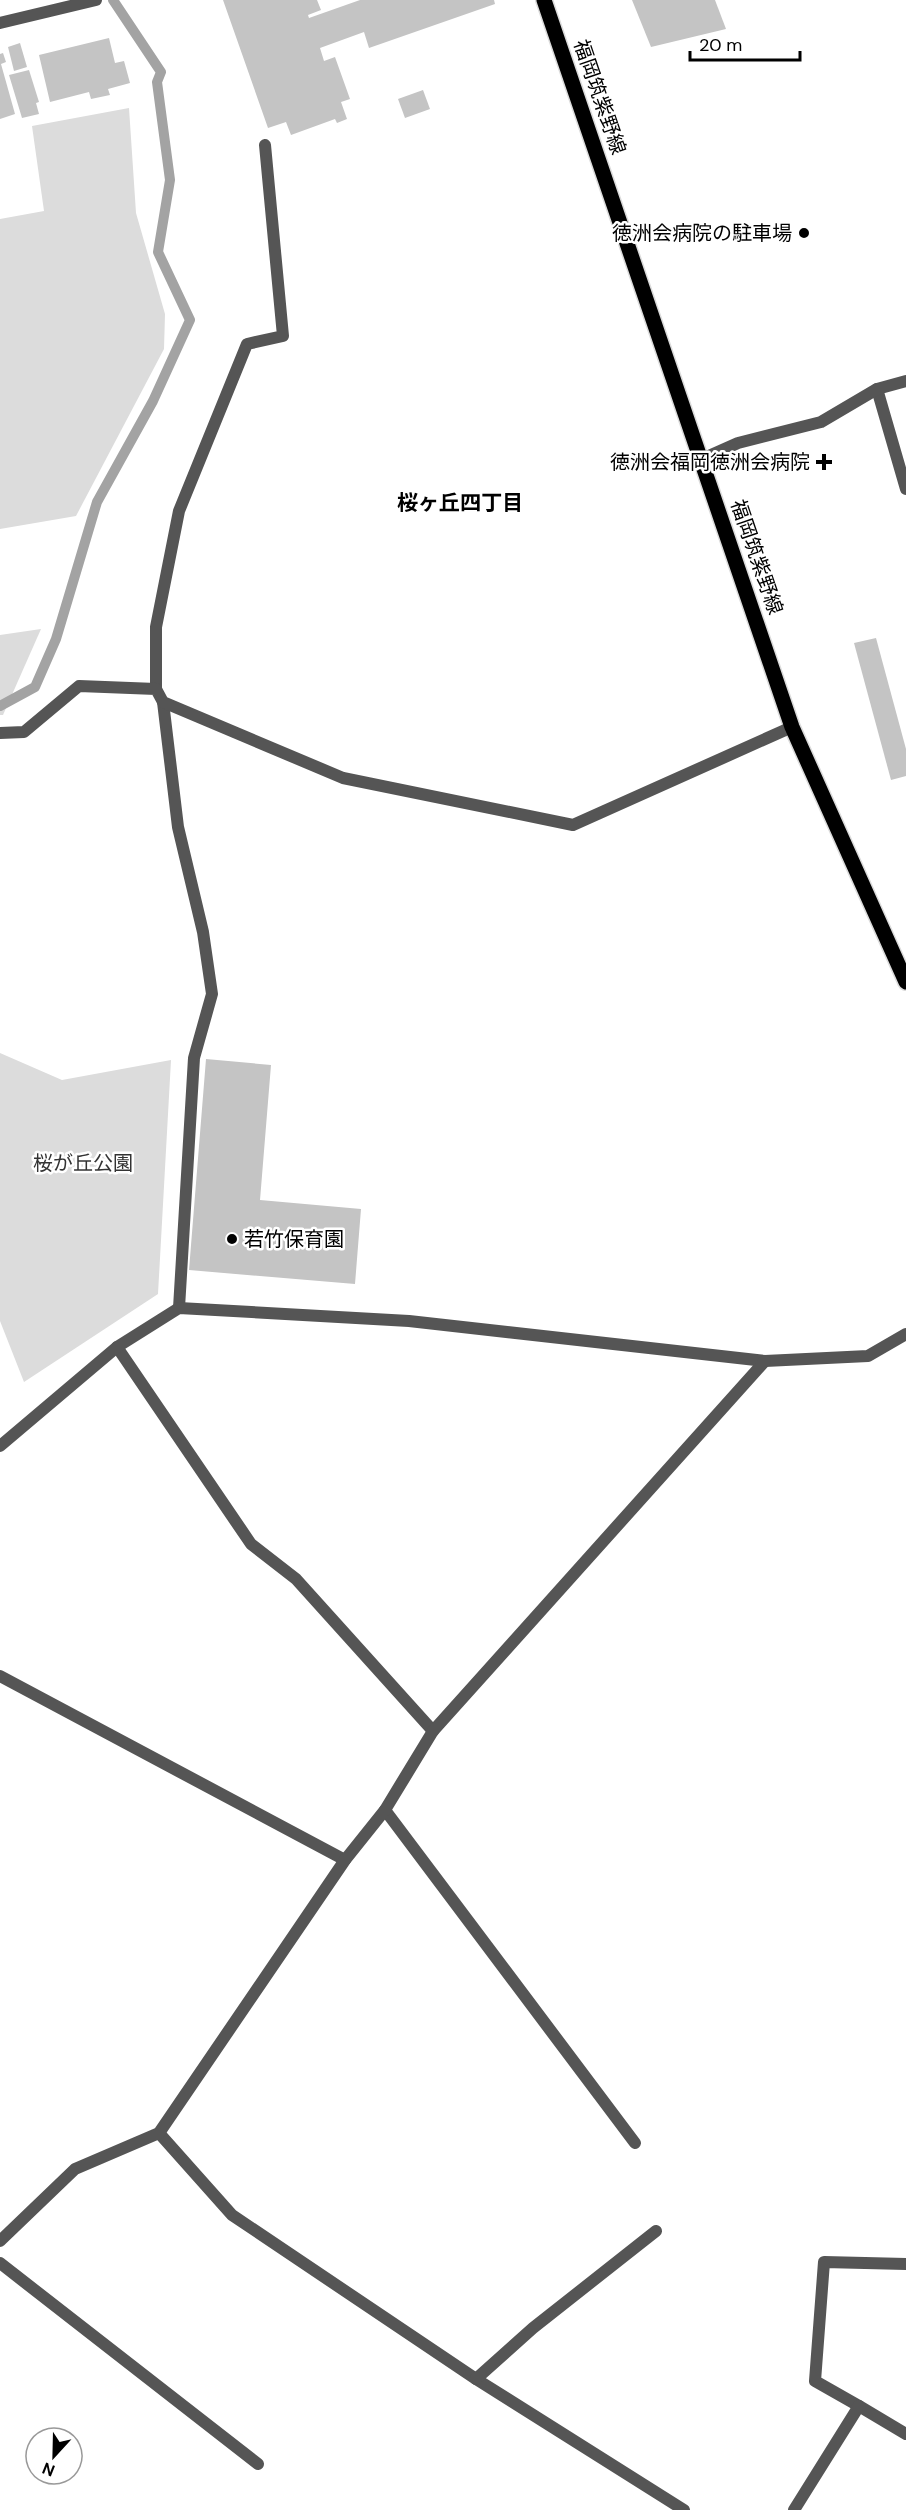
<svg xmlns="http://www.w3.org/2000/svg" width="906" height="2510" font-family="'DM Sans','Noto Sans JP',sans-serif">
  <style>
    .green { fill: #dcdcdc }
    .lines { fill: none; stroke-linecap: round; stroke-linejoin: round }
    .stream { stroke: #a3a3a3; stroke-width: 10 }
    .building { fill: #c4c4c4 }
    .primary-casing { stroke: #dbdbdb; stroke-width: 18 }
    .service { stroke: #555; stroke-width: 12 }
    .minor { stroke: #555; stroke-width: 12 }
    .primary { stroke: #000; stroke-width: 15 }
    .poi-dot { fill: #000; stroke: #fff; stroke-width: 2 }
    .labels { text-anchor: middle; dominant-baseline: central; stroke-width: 5; stroke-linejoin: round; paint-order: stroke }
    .street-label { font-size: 20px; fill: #000; stroke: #fff }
    .poi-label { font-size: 20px; fill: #000; stroke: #fff; text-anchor: end }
    .park-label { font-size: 20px; fill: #333; stroke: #fff }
    .neighbourhood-label { font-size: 21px; font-weight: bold; fill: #000; stroke: #fff }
  </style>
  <rect width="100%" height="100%" fill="#fff"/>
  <g class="green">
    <polygon points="129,108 136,213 165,314 164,349 76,516 0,529 0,219 44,211 32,126"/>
    <polygon points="41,629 3,715 0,715 0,635"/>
    <polygon points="0,1053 62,1080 171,1060 158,1294 24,1382 0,1321"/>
  </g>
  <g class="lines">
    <polyline class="stream" points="0,706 35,687 56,639 97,502 153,401 190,320 158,252 170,180 157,82 161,72 113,0"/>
  </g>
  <g class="building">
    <polygon points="223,0 317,0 321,10 308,15 309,18 360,0 494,0 495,4 369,48 364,32 320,48 324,61 335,57 350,99 341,102 347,119 337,123 335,119 291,135 286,122 268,128"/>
    <polygon points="632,0 715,0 726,29 651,47"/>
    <polygon points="109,38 115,63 124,61 130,83 108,89 110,95 91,99 89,92 50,102 39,55"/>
    <polygon points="20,43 27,67 14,71 8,47"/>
    <polygon points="3,53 6,62 1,64 15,114 0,119 0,54"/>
    <polygon points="29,70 39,102 36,103 39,114 22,118 9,75"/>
    <polygon points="423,90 430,109 405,118 398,99"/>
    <polygon points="876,638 906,749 906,776 891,780 854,643"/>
    <polygon points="206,1059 271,1065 260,1200 361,1209 355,1284 189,1270"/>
  </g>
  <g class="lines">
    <g class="primary-casing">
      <polyline id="primary" points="544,0 792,727 906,982"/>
    </g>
    <g class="service">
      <polyline points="877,389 906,489"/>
      <polyline points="702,459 738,443 821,422 877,389 906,381"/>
      <polyline points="0,2263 258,2464"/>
    </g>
    <g class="minor">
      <polyline points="0,23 96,0"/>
      <polyline points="156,689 156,627 179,511 247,344 283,336 265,145"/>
      <polyline points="163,702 178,827 203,932 212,994 194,1058 179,1308"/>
      <polyline points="0,733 24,732 79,686 156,689 163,702 343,778 573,825 792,727"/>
      <polyline points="117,1347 251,1544 296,1579 433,1731"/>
      <polyline points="0,1446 117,1347 179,1308 409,1321 765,1361 868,1356 906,1334"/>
      <polyline points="0,1676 345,1860"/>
      <polyline points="385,1810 635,2143"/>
      <polyline points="159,2133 232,2215 476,2379 684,2510"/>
      <polyline points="0,2241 75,2169 159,2133 345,1860 385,1810 433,1731 765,1361"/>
      <polyline points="476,2379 533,2328 656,2231"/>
      <polyline points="859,2406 815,2381 824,2262 906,2264"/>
      <polyline points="794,2510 859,2406 906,2434"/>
    </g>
    <use href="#primary" class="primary"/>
  </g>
  <g class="poi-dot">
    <circle cx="804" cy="233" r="6"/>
    <path d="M821 453h6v6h6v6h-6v6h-6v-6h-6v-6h6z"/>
    <circle cx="232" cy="1239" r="6"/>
  </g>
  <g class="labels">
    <g class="street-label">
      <text transform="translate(600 97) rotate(71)">福岡筑紫野線</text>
      <text transform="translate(757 557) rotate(71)">福岡筑紫野線</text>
    </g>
    <g class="poi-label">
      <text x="792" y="233">徳洲会病院の駐車場</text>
      <text x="810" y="462">徳洲会福岡徳洲会病院</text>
      <text x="244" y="1239" text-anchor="start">若竹保育園</text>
    </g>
    <g class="park-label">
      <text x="83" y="1163">桜が丘公園</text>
    </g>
    <g class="neighbourhood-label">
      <text x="460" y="503">桜ヶ丘四丁目</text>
    </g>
  </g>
  <g transform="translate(54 2456) rotate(202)"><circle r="28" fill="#ffffff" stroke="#999999" stroke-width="1.5"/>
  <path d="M0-4.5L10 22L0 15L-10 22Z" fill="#000000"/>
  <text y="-9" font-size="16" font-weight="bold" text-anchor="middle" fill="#000000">N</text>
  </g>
  <path d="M690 51v9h110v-9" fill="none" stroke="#000000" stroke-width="3"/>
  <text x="699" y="51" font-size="18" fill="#000000" stroke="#ffffff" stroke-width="4.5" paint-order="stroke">20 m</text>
</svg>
